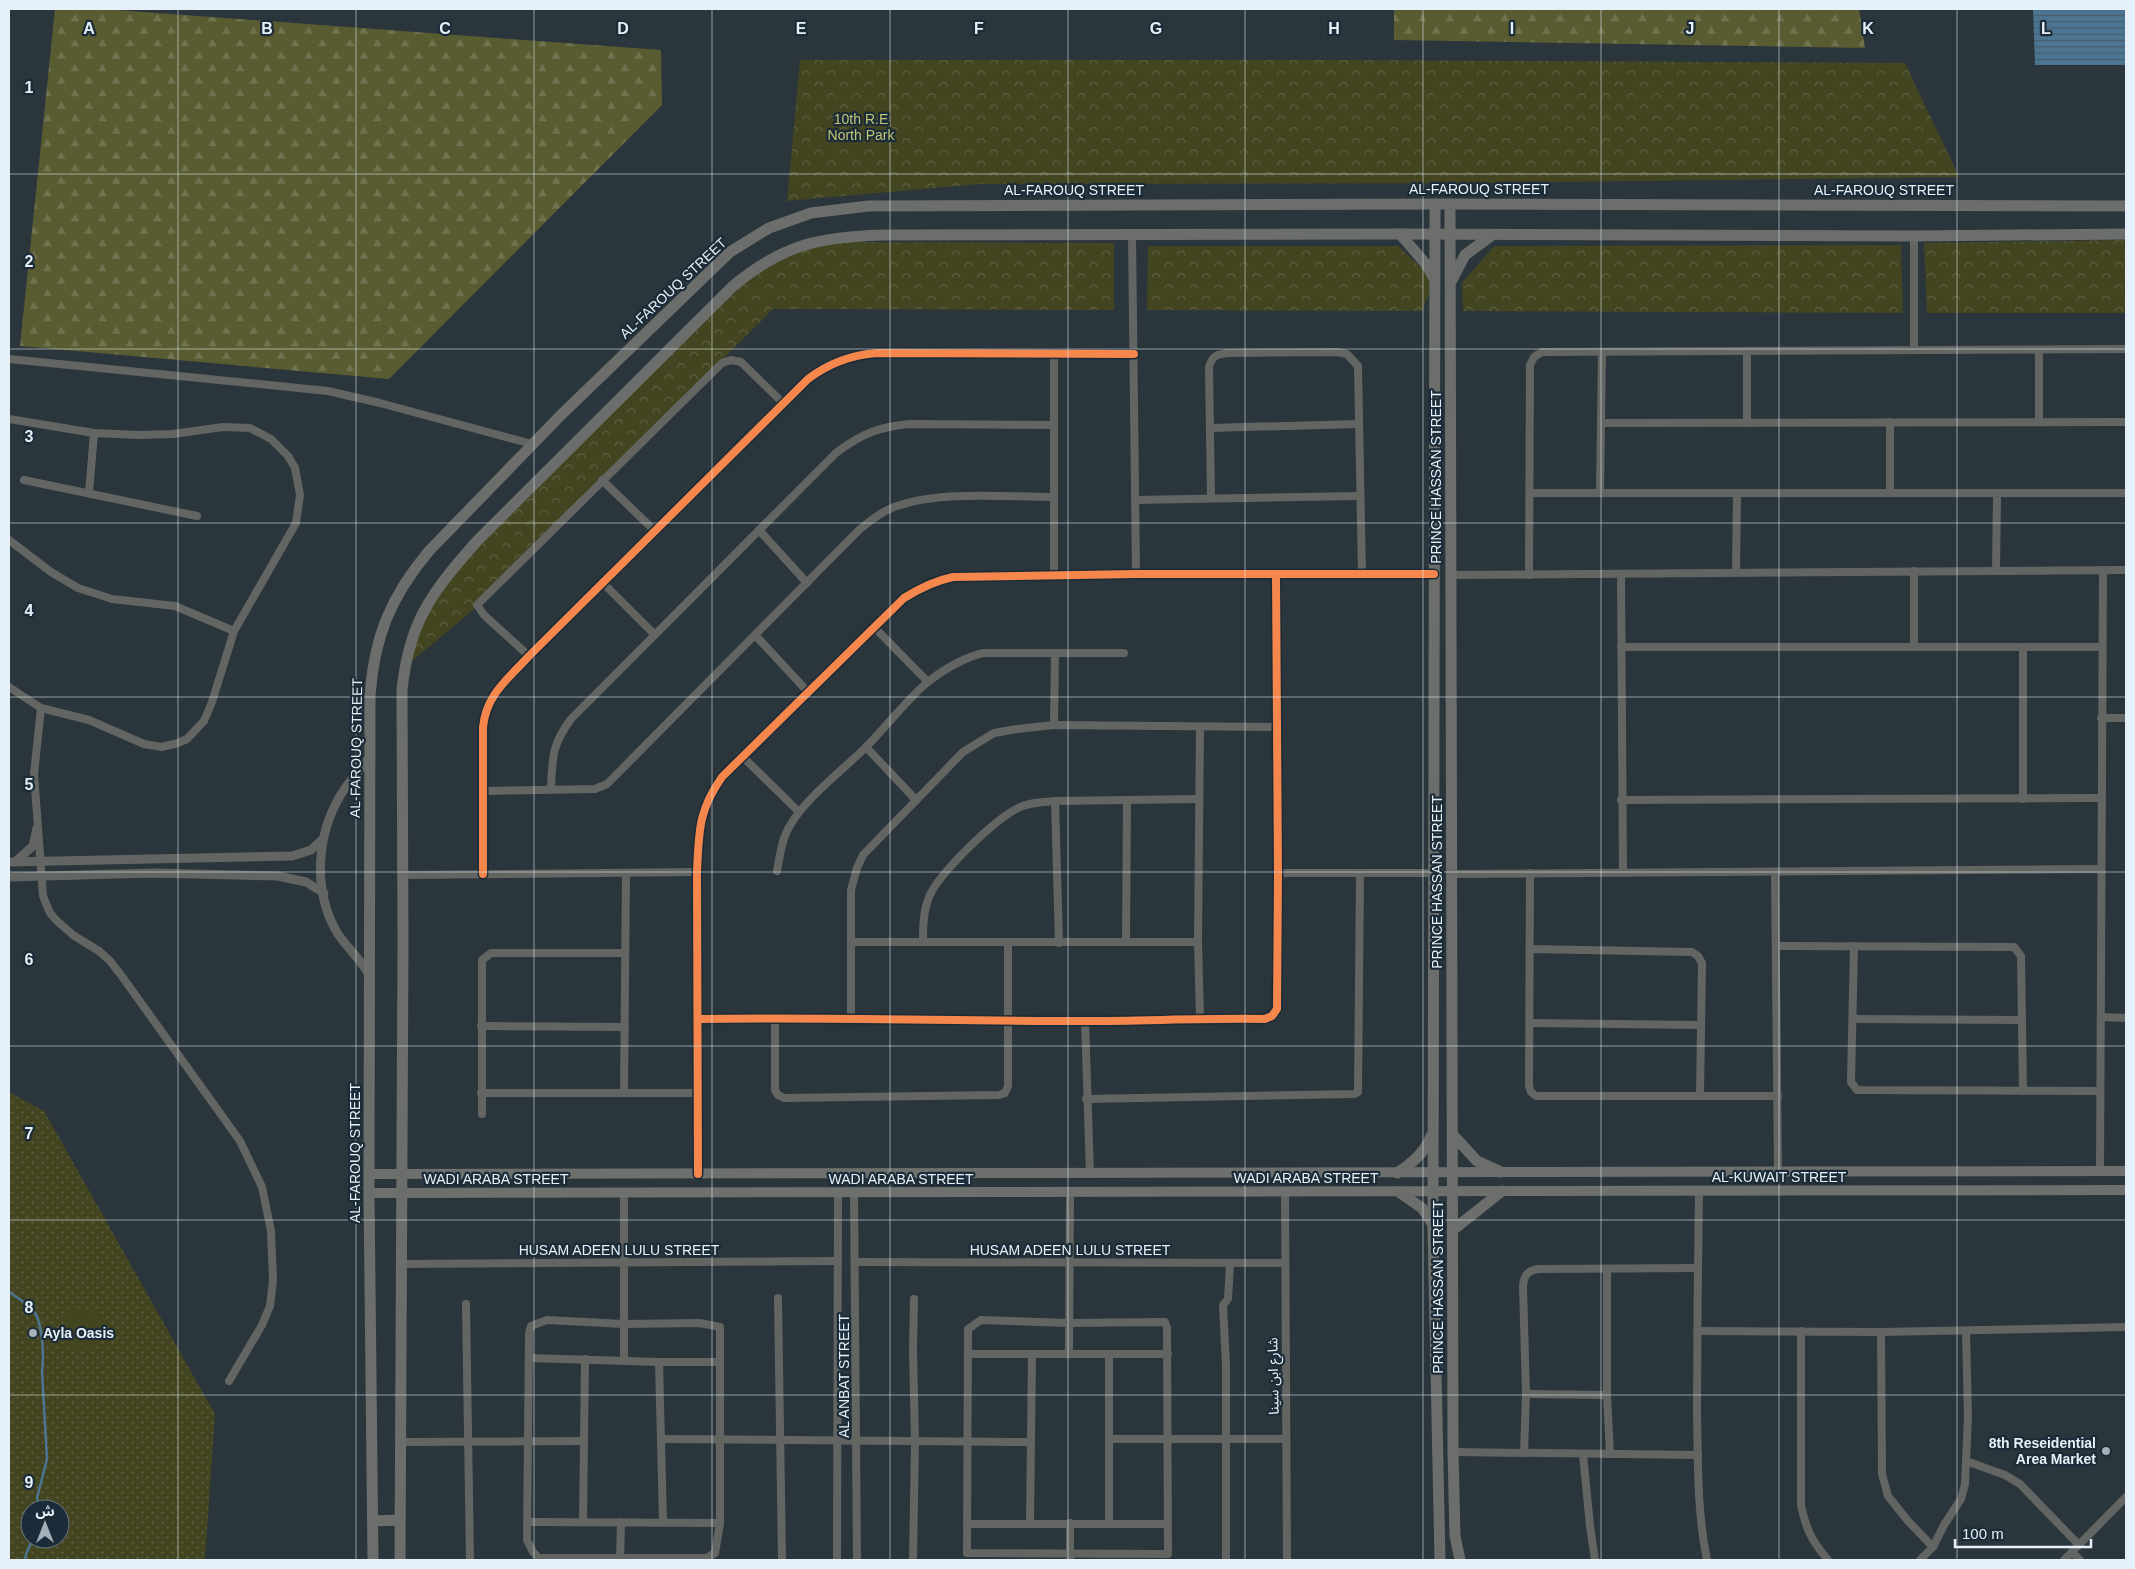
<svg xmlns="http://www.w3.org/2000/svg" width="2135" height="1569" font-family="Arial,'Noto Sans Arabic',sans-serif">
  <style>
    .grass { fill: url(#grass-dots); fill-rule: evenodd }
    .forest { fill: url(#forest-firs) }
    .park { fill: url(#park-crowns) }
    .pitch { fill: #434520 }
    .water { fill: url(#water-rules) }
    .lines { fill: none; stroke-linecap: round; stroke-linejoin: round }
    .stream { stroke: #4b7592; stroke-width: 2.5 }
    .minor { stroke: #636563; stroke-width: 8 }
    .tertiary { stroke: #636563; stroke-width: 9 }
    .secondary { stroke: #6e706d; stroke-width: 10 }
    .primary { stroke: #6c6e6c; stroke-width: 11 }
    .cycleway-casing { stroke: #1b2c38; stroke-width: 11 }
    .cycleway { stroke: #f5874c; stroke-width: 8 }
    .grid { fill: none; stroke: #e6f0f9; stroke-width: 1; stroke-opacity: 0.55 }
    .poi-dot { fill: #a5afb7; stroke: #1b2c38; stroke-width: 2 }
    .labels { text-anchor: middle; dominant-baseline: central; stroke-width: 4.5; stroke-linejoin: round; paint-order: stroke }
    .park-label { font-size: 14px; fill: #c3c476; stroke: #1b2c38 }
    .street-label { font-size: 14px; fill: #e6f0f9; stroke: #1b2c38 }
    .poi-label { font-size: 14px; font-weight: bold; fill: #e6f0f9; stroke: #1b2c38; text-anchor: start }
    .grid-label { font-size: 16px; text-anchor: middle; font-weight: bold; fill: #e6f0f9; stroke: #1b2c38; stroke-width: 4.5; stroke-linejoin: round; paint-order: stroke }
  </style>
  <defs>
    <pattern id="grass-dots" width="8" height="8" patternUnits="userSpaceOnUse" patternTransform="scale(1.25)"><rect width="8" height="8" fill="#434520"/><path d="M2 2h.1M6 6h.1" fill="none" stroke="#5e6041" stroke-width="1.8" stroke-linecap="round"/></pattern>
    <pattern id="forest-firs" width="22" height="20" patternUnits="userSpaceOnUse" patternTransform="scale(1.25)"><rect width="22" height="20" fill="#595b31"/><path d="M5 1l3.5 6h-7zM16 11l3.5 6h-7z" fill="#717350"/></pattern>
    <pattern id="park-crowns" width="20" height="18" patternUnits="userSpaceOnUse" patternTransform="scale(1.25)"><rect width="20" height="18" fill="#434520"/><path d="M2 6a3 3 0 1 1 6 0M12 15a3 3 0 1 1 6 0" fill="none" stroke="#5e6041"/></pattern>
    <pattern id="water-rules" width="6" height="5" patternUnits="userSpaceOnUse" patternTransform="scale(1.25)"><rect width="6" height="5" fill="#4b7592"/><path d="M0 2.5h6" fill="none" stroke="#485e6e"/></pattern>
  </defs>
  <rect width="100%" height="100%" fill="#2b353c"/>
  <path class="grass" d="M 9,1092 L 44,1111 L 215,1414 L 205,1560 L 9,1560 ZM 30,1509 L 60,1509 L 60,1539 L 30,1539 Z"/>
  <g class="forest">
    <polygon points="55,9 103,9 661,50 662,105 389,379 20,346"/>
    <polygon points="1394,9 1859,9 1865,48 1394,40"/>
  </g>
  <g class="park">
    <polygon points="800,60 1338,60 1905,63 1959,177 1487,183 980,184 787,201"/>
    <polygon points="2126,240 2126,313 1927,313 1924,243"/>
    <polygon points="839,242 1114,243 1114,310 773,309 471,612 407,665 411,639 440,583 755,268 814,246"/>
    <polygon points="1901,245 1903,313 1463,311 1462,283 1494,246"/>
    <polygon points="1148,246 1398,246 1435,280 1422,311 1147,310"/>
  </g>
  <polygon class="pitch" points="70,1307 88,1309 105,1323 95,1343 79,1353 68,1349 63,1328"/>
  <polygon class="water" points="2033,9 2126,9 2126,65 2035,65"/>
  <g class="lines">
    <g class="stream">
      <path d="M 9,1292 C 16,1297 25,1302 32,1309 C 43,1320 44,1356 42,1371 L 47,1459 L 37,1498 L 40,1509"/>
      <polyline points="25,1560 26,1554 33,1539"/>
    </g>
    <g class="minor">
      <polyline points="1132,236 1136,574"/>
      <polyline points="1914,236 1914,350"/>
      <polyline points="2039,350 2039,422"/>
      <polyline points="1747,351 1747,423"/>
      <polyline points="1054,354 1054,575"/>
      <polyline points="9,359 328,391 380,403 532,444"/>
      <polyline points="9,419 94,433 140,435 173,434 223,427 250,428 271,439 288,456 295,468 300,495 296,523 234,631 212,702 204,721 187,739 178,743 162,747 144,744 89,720 41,708 9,687"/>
      <polyline points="1601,423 2126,422"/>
      <polyline points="1210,428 1359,424"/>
      <polyline points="24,480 197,516"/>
      <polyline points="602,480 656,532"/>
      <polyline points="89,493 94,433"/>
      <polyline points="1530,493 2126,493"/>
      <polyline points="1600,493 1602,352"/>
      <polyline points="1890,493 1890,422"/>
      <path d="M 1211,498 L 1209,367 C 1212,356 1217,354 1228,353 L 1337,352 L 1347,354 L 1358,366 L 1362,574"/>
      <polyline points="1135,500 1360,496"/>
      <polyline points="759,530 807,583"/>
      <polyline points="9,540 51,572 78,588 112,599 175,606 234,631"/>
      <polyline points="1996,571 1997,493"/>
      <polyline points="1736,573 1737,493"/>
      <polyline points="1621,574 1623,873"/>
      <polyline points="1451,575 2126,570"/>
      <polyline points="1529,575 1530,365 1534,357 1542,352 2126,349"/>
      <polyline points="604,584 654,634"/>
      <polyline points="874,627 928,682"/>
      <polyline points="756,636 808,692"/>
      <polyline points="1621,647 2101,647"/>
      <polyline points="1914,647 1914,571"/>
      <polyline points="2023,647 2023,799"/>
      <polyline points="529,656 484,615 477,605 722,363 731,360 741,362 784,404"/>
      <polyline points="41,708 34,774 43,896 50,913 56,920 73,935 99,951 110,961 121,975 240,1141 262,1187 271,1231 273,1280 270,1306 262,1325 229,1381"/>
      <polyline points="2101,718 2126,718"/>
      <polyline points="1054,725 1055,653"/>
      <polyline points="1200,727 1198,942 1200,1018"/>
      <polyline points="866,747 916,800"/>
      <polyline points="743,757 799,812"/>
      <path d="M 551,789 C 552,759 552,744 571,719 L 836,453 C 861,434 878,427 909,424 L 1053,425"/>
      <path d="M 483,791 L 595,789 L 607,784 L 859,530 C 870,521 881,512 894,507 C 940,490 1005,497 1054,497"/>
      <polyline points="1621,800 2101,798"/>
      <polyline points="1055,801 1059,943"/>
      <path d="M 777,871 C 780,855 782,837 791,824 C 806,798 844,769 866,747 C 887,726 906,700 929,681 C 946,668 963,658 983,653 L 1124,653"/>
      <polyline points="1775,872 1778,1172"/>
      <polyline points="1278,873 1433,873"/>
      <polyline points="1530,873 1529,1086 1531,1092 1536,1096 1778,1096"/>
      <path d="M 483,874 L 483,727 C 486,695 508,679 529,656 L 808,379 C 829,363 850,355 877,353 L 1134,354"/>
      <polyline points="1452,874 2101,869"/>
      <polyline points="403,875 697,872"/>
      <polyline points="851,942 1198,942"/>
      <path d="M 923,942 C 923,927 923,912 929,897 C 939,873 994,820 1018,808 C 1029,802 1043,802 1055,801 L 1199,799"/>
      <polyline points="1126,942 1127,800"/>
      <polyline points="1776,946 2014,947 2021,956 2023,1091"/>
      <polyline points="1854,946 1851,1082 1857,1090 2100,1091"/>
      <polyline points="1530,949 1692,952 1698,956 1702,963 1700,1096"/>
      <polyline points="2101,1017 2126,1018"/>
      <polyline points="775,1018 775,1090 778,1095 784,1098 999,1095 1005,1093 1008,1086 1008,942"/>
      <polyline points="851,1018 851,890 857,868 863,855 963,752 994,733 1017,729 1054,725 1276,727"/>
      <path d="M 699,1019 C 827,1017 956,1021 1084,1021 C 1144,1021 1205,1018 1265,1019 L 1272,1016 L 1277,1009 L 1278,873 L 1276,575"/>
      <polyline points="1853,1019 2022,1020"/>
      <polyline points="1085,1021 1090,1173"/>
      <polyline points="1530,1023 1700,1025"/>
      <polyline points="481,1026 625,1027"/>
      <polyline points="481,1093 697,1093"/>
      <polyline points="624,1093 626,873"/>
      <polyline points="1086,1099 1355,1094 1358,1092 1360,874"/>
      <polyline points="482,1114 482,960 491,953 625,953"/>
      <polyline points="2100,1171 2103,570"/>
      <path d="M 698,1174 L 697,872 C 699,832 698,811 722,777 L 904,598 C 920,588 934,581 953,577 L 1136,574 L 1434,574"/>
      <path d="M 1699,1191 C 1698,1265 1697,1338 1697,1412 C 1698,1461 1697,1512 1707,1560"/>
      <polyline points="854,1192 857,1560"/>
      <polyline points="1285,1192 1287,1560"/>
      <polyline points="624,1193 624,1360"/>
      <polyline points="856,1262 1284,1263"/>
      <polyline points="401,1264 837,1261"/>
      <polyline points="778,1298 782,1560"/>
      <polyline points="466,1304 470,1560"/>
      <polygon points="547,1320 623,1324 700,1323 720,1327 720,1523 715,1553 707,1558 539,1558 533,1552 527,1540 529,1333 531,1326"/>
      <polygon points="981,1320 1069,1323 1165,1322 1167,1328 1168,1554 967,1553 968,1329"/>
      <polyline points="1697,1331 1881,1332 2126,1327"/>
      <path d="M 1801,1331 L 1801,1505 C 1806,1530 1812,1541 1828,1560"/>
      <polyline points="1881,1332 1882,1474 1888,1496 1908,1521 1933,1547"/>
      <polyline points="968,1354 1168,1354"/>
      <polyline points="1069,1354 1070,1192"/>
      <polyline points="529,1358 659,1362 720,1362"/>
      <polyline points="659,1362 663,1522"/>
      <polyline points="1526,1394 1607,1395 1607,1269"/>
      <polyline points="1607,1395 1610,1454"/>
      <polyline points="662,1439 1031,1442"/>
      <polyline points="1109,1439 1286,1439"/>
      <polyline points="400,1442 584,1441"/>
      <polyline points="1453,1452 1698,1455"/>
      <path d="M 1524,1453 L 1526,1394 L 1523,1286 C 1524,1275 1528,1270 1539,1269 L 1698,1268"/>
      <polyline points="1583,1454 1590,1526 1595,1560"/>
      <polyline points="1966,1461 2005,1475 2020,1484 2079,1545"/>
      <polyline points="583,1521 585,1359"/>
      <polyline points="527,1522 720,1523"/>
      <polyline points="1030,1523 1032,1354"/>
      <polyline points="1070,1523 1070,1560"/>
      <polyline points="1109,1523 1109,1354"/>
      <polyline points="967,1524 1167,1524"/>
      <polyline points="2072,1552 2080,1560"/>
      <polyline points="620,1560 621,1522"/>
      <polyline points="837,1560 838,1192"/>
      <polyline points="913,1560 915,1441 913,1350 914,1299"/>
      <polyline points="1226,1560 1226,1365 1223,1305 1228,1299 1230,1263"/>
      <polyline points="1920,1560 1933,1547 1944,1525 1961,1499 1965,1484 1968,1417 1966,1331"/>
      <polyline points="2064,1560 2126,1497"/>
    </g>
    <g class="tertiary">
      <polyline points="16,861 33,846 37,828"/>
      <polyline points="9,862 292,856 311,850 322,840"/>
      <polyline points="9,877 154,873 278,876 306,882 324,893"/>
      <path d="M 369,975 C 361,958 344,946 335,929 C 313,888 317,835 340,796 C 349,781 360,769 371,756"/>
    </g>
    <g class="secondary">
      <polyline points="370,1174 2126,1171"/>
      <polyline points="369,1193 2126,1190"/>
    </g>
    <g class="primary">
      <polyline points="1435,204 1433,1229 1440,1560"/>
      <polyline points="1450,204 1453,1452 1455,1536 1460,1560"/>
      <polyline points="1400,234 1425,263 1434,278"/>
      <polyline points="1452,280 1465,255 1491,236"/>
      <polyline points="1453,1135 1477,1161 1501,1172"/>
      <path d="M 1397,1173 C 1411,1164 1425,1153 1431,1136"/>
      <polyline points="1399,1192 1422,1208 1432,1223"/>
      <polyline points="1453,1230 1502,1191"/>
      <polyline points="373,1521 400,1520"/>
      <path d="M 373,1560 L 369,1193 L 370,696 C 374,637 391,596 429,551 L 561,415 L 730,252 L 769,228 L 811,213 L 868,206 L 1450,204 L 2126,206"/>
      <path d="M 400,1560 L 403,943 L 402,690 C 409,621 432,592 477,541 L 733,286 C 784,244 819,237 883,235 L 1400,234 L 1914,236 L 2126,234"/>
    </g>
    <g class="cycleway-casing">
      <g id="cycleway">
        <path d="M 483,874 L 483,727 C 486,695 508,679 529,656 L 808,379 C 829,363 850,355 877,353 L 1134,354"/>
        <path d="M 699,1019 C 827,1017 956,1021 1084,1021 C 1144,1021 1205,1018 1265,1019 L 1272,1016 L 1277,1009 L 1278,873 L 1276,575"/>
        <path d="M 698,1174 L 697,872 C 699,832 698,811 722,777 L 904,598 C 920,588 934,581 953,577 L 1136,574 L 1434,574"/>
      </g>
    </g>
    <use href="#cycleway" class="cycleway"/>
  </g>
  <path class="grid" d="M 178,9 L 178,1560M 356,9 L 356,1560M 534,9 L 534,1560M 712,9 L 712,1560M 890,9 L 890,1560M 1068,9 L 1068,1560M 1245,9 L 1245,1560M 1423,9 L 1423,1560M 1601,9 L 1601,1560M 1779,9 L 1779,1560M 1957,9 L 1957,1560M 9,174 L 2126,174M 9,349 L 2126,349M 9,523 L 2126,523M 9,697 L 2126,697M 9,872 L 2126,872M 9,1046 L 2126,1046M 9,1220 L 2126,1220M 9,1395 L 2126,1395"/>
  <g class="poi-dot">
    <circle cx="33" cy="1333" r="5"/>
    <circle cx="2106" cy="1451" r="5"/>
  </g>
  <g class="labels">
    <g class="park-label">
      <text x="861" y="119">10th R.E<tspan x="861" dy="16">North Park</tspan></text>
    </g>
    <g class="street-label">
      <text x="1479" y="189">AL-FAROUQ STREET</text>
      <text x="1074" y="190">AL-FAROUQ STREET</text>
      <text x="1884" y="190">AL-FAROUQ STREET</text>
      <text transform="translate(673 288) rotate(-43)">AL-FAROUQ STREET</text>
      <text transform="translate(1436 477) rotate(-90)">PRINCE HASSAN STREET</text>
      <text transform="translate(356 748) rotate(-89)">AL-FAROUQ STREET</text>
      <text transform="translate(1437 882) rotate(-90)">PRINCE HASSAN STREET</text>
      <text transform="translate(355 1153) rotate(-90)">AL-FAROUQ STREET</text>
      <text x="1779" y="1177">AL-KUWAIT STREET</text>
      <text x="1306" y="1178">WADI ARABA STREET</text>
      <text x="496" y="1179">WADI ARABA STREET</text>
      <text x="901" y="1179">WADI ARABA STREET</text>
      <text x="619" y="1250">HUSAM ADEEN LULU STREET</text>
      <text x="1070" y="1250">HUSAM ADEEN LULU STREET</text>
      <text transform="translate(1438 1287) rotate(-90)">PRINCE HASSAN STREET</text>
      <text transform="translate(844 1376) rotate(-90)">AL ANBAT STREET</text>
      <text transform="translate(1273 1376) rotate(-91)">شارع ابن سينا</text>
    </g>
    <g class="poi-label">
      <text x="43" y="1333">Ayla Oasis</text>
      <text x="2096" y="1443" text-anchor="end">8th Reseidential<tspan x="2096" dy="16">Area Market</tspan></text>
    </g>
  </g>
  <g class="grid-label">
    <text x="89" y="34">A</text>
    <text x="267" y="34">B</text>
    <text x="445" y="34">C</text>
    <text x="623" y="34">D</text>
    <text x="801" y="34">E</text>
    <text x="979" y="34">F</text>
    <text x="1156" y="34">G</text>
    <text x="1334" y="34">H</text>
    <text x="1512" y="34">I</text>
    <text x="1690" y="34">J</text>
    <text x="1868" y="34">K</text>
    <text x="2046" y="34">L</text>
    <text x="29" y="93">1</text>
    <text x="29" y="267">2</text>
    <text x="29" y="442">3</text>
    <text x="29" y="616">4</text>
    <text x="29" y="790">5</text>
    <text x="29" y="965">6</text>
    <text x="29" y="1139">7</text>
    <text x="29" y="1313">8</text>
    <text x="29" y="1488">9</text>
  </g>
  <rect width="2135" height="1569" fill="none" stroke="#e6f0f9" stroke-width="20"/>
  <g transform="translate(45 1524)"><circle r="24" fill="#1b2c38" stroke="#6c7a85"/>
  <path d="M0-4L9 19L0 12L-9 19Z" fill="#a5afb7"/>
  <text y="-8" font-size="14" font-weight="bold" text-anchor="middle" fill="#e6f0f9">ش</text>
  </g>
  <path d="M1955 1539v8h136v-8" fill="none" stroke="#e6f0f9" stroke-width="2.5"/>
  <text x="1962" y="1539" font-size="15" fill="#e6f0f9" stroke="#1b2c38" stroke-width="4" paint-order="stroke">100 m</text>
</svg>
